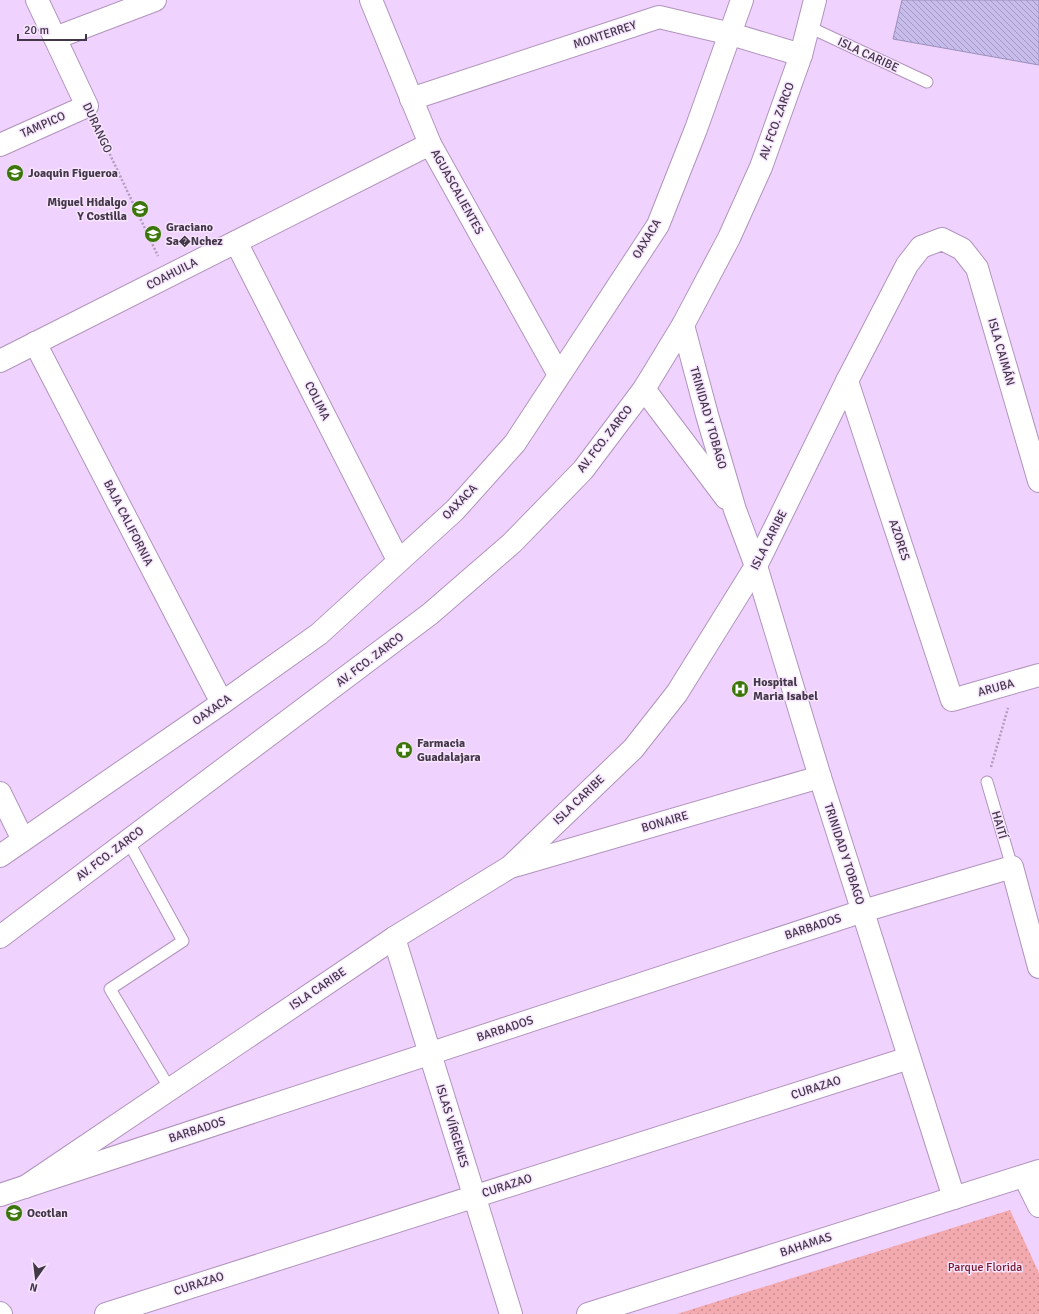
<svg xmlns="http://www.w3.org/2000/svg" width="1039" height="1314" font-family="Signika,sans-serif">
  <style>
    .grass { fill: url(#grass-dots) }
    .building { fill: url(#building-back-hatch); stroke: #9b90bd }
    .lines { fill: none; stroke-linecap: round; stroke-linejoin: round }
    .service-casing { stroke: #b194bd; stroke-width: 13 }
    .minor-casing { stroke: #b194bd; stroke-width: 24 }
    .tertiary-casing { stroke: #b194bd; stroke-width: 24 }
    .secondary-casing { stroke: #b194bd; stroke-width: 24 }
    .path { stroke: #b29bbd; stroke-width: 2.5; stroke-dasharray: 2 2; stroke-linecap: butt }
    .service { stroke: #fff; stroke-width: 11 }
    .minor { stroke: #fff; stroke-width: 22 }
    .tertiary { stroke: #fff; stroke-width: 22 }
    .secondary { stroke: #fff; stroke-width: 22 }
    .labels { text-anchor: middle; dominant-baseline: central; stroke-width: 3; stroke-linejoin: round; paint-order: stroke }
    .street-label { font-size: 12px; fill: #423647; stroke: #f7e5ff }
    .poi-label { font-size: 12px; font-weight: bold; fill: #423647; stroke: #f7e5ff; text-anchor: start }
    .park-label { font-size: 12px; fill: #751a2b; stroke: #f7e5ff }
  </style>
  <defs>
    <pattern id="grass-dots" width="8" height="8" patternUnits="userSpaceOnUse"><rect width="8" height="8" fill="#f3aaae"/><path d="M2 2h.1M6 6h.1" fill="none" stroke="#c68b8f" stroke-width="1.8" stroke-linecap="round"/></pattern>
    <pattern id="building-back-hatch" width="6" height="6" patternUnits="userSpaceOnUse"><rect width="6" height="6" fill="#c7bceb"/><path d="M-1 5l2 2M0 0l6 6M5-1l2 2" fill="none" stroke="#a39ac0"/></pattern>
  </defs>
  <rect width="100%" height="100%" fill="#f0d2fe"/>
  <polygon class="grass" points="1010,1210 1039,1273 1039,1314 677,1314"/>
  <polygon class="building" points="902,0 1039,0 1039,65 893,39"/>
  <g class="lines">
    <g class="service-casing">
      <g id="service">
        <polyline points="809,27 927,82"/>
        <polyline points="987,782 1012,867"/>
        <polyline points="128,841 183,941 110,989 170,1089"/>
      </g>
    </g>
    <g class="minor-casing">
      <g id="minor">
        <polyline points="371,0 430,144 559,375"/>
        <polyline points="55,38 155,0"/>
        <polyline points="411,99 659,17 731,34 801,55"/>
        <polyline points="0,145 87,106 37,0"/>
        <polyline points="236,242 398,560"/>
        <polyline points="683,325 707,415 735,510 756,566 820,777 954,1198"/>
        <polyline points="35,343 222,703"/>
        <polyline points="0,361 430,144"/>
        <polyline points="847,381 952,700 1039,675"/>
        <polyline points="644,389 726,498"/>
        <polyline points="0,793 23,840"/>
        <polyline points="0,856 222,703 319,634 455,510 515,443 658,225 696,129 742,0"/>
        <polyline points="514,866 820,777"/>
        <polyline points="394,938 511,1314"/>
        <polyline points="1024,1176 1039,1206"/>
        <polyline points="25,1187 394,938 510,867 633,749 677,693 756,566 847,381 907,265 921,247 942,239 962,249 977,268 1039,481"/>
        <polyline points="0,1195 863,911 1012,867 1039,967"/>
        <polyline points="106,1314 909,1058"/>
        <polyline points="588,1314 1039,1171"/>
      </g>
    </g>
    <g class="tertiary-casing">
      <polyline id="tertiary" points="0,1313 1,1314"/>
    </g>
    <g class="secondary-casing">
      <polyline id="secondary" points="0,937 430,614 512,543 583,470 644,389 683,325 729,238 761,167 801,55 815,0"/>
    </g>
    <g class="path">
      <polyline points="96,125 158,256"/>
      <polyline points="991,767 1008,708"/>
    </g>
    <use href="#service" class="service"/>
    <use href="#minor" class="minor"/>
    <use href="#tertiary" class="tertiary"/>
    <use href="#secondary" class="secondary"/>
  </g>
  <defs>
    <g id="school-disc" transform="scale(0.9)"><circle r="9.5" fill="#3c760b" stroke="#f7e5ff"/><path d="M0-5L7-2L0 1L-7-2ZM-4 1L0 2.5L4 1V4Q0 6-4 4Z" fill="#fff"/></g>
    <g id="hospital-disc" transform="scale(0.9)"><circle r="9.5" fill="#3c760b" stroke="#f7e5ff"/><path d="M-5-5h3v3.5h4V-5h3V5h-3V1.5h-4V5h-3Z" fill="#fff"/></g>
    <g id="pharmacy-disc" transform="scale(0.9)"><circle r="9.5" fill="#3c760b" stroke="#f7e5ff"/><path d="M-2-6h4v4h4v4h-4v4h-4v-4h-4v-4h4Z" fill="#fff"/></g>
  </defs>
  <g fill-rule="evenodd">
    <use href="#school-disc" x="15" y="173"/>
    <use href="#school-disc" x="140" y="209"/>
    <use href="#school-disc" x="153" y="234"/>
    <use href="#hospital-disc" x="740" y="689"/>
    <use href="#pharmacy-disc" x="404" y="750"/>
    <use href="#school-disc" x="14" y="1213"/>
  </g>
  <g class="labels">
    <g class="street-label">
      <text transform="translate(605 35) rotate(-18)">MONTERREY</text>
      <text transform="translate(868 55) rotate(25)">ISLA CARIBE</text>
      <text transform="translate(777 121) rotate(-70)">AV. FCO. ZARCO</text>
      <text transform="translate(43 125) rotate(-24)">TAMPICO</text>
      <text transform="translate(97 128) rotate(65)">DURANGO</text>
      <text transform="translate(457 192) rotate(61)">AGUASCALIENTES</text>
      <text transform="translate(647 239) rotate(-59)">OAXACA</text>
      <text transform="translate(172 274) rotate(-27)">COAHUILA</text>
      <text transform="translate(1001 352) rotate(74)">ISLA CAIMÁN</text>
      <text transform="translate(317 401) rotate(63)">COLIMA</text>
      <text transform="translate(708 418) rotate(74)">TRINIDAD Y TOBAGO</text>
      <text transform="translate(605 439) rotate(-52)">AV. FCO. ZARCO</text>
      <text transform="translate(460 502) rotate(-46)">OAXACA</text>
      <text transform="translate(128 523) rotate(63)">BAJA CALIFORNIA</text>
      <text transform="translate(769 540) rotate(-63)">ISLA CARIBE</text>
      <text transform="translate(899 540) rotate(72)">AZORES</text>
      <text transform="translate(370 660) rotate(-37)">AV. FCO. ZARCO</text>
      <text transform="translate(996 688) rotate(-15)">ARUBA</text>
      <text transform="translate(212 710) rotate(-35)">OAXACA</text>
      <text transform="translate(579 800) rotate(-44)">ISLA CARIBE</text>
      <text transform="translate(665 822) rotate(-16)">BONAIRE</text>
      <text transform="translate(999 825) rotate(74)">HAITÍ</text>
      <text transform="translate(110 854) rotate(-37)">AV. FCO. ZARCO</text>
      <text transform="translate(844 854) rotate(72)">TRINIDAD Y TOBAGO</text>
      <text transform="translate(813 927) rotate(-18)">BARBADOS</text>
      <text transform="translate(318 989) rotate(-34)">ISLA CARIBE</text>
      <text transform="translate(505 1029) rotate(-18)">BARBADOS</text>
      <text transform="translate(816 1088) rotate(-18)">CURAZAO</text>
      <text transform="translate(452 1126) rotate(73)">ISLAS VÍRGENES</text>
      <text transform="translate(197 1130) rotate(-18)">BARBADOS</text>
      <text transform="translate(507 1186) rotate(-18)">CURAZAO</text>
      <text transform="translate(806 1245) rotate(-18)">BAHAMAS</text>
      <text transform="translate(199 1284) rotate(-18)">CURAZAO</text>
    </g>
    <g class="poi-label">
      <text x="28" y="173">Joaquin Figueroa</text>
      <text x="127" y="202" text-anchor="end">Miguel Hidalgo<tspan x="127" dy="14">Y Costilla</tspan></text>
      <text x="166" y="227">Graciano<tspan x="166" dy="14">Sa�Nchez</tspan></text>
      <text x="753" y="682">Hospital<tspan x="753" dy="14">Maria Isabel</tspan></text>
      <text x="417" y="743">Farmacia<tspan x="417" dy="14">Guadalajara</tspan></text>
      <text x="27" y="1213">Ocotlan</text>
    </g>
    <g class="park-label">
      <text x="985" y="1267">Parque Florida</text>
    </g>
  </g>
  <g transform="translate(36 1278) rotate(194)" stroke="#f7e5ff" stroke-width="3" paint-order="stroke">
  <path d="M0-3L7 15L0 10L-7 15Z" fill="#423647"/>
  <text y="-6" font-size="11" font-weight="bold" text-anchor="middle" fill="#423647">N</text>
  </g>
  <path d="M18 34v6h68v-6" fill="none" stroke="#423647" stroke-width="2"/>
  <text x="24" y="34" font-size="12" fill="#423647" stroke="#f7e5ff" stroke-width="3" paint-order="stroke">20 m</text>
</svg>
